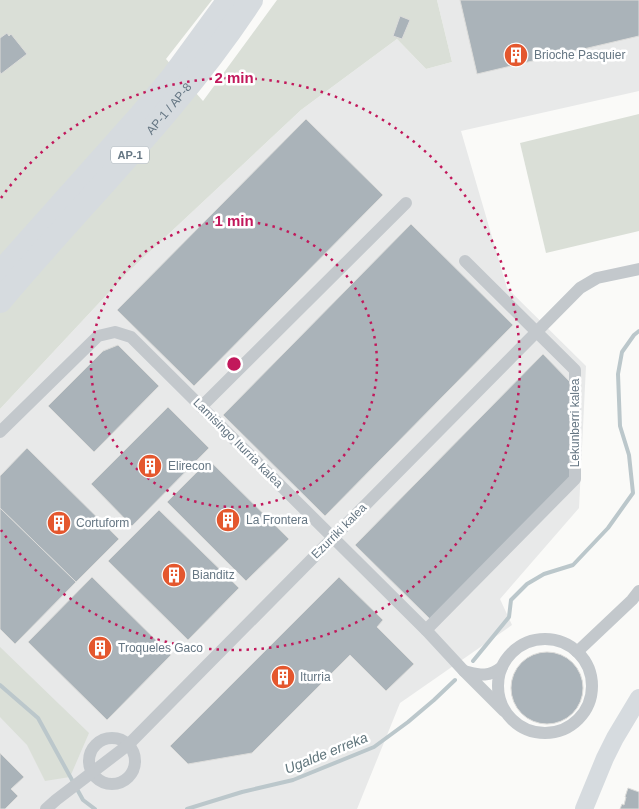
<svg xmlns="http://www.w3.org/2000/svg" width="639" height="809" font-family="Helvetica,sans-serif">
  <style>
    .built { fill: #e8e9e9 }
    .green { fill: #dadfd7 }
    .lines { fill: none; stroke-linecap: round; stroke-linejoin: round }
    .stream { stroke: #bbc7cb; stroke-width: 4 }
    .building { fill: #aab3b9; stroke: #dcdcda }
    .minor { stroke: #c3c8cc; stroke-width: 12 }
    .secondary { stroke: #d6dbdf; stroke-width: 18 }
    .motorway { stroke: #d6dbdf; stroke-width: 24 }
    .ring { fill: none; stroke: #c2185b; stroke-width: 2.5; stroke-dasharray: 2.5 5 }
    .labels { text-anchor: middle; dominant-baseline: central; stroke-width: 5; stroke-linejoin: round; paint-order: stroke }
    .shield { fill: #fff; stroke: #939fa8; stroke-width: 1 }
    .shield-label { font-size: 11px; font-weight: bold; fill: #657683 }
    .poi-label { font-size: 12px; fill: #657683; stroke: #fff; text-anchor: start }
    .street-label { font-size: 12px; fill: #657683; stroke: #fff }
    .water-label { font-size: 14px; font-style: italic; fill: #60757c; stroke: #fff }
    .centre { fill: #c2185b; stroke: #fff; stroke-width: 2.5 }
    .ring-label { font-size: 15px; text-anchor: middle; font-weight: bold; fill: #c2185b; stroke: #fff; stroke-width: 5; stroke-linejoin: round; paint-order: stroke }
  </style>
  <rect width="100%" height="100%" fill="#fafaf8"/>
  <polygon class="built" points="437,0 639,0 639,91 461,131 507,288 586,366 579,508 500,599 512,625 400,703 357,809 0,809 0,409 128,272 301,110 397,39 426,69 452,62"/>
  <g class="green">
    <polygon points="0,0 212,0 166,59 203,101 277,0 437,0 452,62 426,69 397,39 301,110 128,272 0,409"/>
    <polygon points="639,114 639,231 546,253 520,143"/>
    <polygon points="0,647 89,733 70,777 45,781 27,745 0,717"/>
  </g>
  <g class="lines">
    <g class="stream">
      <polyline points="473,661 509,617 511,600 527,584 544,574 573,565 608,528 633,493 629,455 620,426 618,374 622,352 634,335 639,331"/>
      <polyline points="0,685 38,718 83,800 95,809"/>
      <polyline points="187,809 242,792 293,780 374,747 408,722 434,700 455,680"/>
    </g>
  </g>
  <g class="building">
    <polygon points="460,0 639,0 639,36 477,74"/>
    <polygon points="400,16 410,20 402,39 393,36"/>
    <polygon points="7,33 9,36 11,34 27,54 1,74 0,72 0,38"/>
    <polygon points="306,119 383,195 194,386 117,310"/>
    <polygon points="411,224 513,325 325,516 223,415"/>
    <polygon points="118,345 159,386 94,452 48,406 103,351"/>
    <polygon points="543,354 571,383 571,477 431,620 355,545"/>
    <polygon points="168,407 209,448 132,526 91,484"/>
    <polygon points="27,448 119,539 76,582 0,508 0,476"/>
    <polygon points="209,460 289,539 246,581 167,502"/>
    <polygon points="0,508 76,582 15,644 0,629"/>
    <polygon points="159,510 239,588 188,640 108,561"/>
    <polygon points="92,577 171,655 107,720 28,642"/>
    <polygon points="339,577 383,620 377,627 414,664 386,691 350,655 252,753 188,764 170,746"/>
    <circle cx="547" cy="688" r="36"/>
    <polygon points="0,753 24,777 11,789 18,796 5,809 0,809"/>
    <polygon points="628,788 639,792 639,809 620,809 622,804 624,805 626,797 625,797"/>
  </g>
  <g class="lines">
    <g class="minor">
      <polyline points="201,407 406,203"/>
      <polyline points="0,432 98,336 115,332 131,337 426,630 464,671"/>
      <polyline points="426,630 575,479 575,370 465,261"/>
      <circle cx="545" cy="686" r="47"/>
      <polyline points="577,652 632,600 639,591"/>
      <path d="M 502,667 C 488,678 480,675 464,671 L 504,711"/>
      <circle cx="112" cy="761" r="23"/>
      <polyline points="46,809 56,800 128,745 580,288 597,278 639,269"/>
    </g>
    <polyline class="secondary" points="584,809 605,758 615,738 639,698"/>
    <g class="motorway">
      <polyline points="0,273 141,115 172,78 229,0"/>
      <path id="s1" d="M 0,301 C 84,201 179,110 251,0"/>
    </g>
  </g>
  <g class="ring">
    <circle cx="234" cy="364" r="143"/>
    <path d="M1 198A286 286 0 1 1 1 530"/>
  </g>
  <defs>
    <g id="building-disc" transform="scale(1.25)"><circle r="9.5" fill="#e4572e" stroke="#fff"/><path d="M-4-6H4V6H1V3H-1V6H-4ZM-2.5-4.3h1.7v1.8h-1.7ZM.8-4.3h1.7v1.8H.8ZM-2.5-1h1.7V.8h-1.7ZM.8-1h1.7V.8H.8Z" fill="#fff"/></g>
  </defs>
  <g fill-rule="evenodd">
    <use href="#building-disc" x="516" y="55"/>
    <use href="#building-disc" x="150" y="466"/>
    <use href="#building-disc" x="228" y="520"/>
    <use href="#building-disc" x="59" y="523"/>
    <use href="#building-disc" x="174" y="575"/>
    <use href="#building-disc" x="100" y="648"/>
    <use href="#building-disc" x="283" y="677"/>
  </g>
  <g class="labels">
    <rect class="shield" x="111" y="146.5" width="38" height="17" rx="4"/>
    <g class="shield-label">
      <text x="130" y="155">AP-1</text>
    </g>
    <g class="poi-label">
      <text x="534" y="55">Brioche Pasquier</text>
      <text x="168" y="466">Elirecon</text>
      <text x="246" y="520">La Frontera</text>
      <text x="76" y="523">Cortuform</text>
      <text x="192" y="575">Bianditz</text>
      <text x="118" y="648">Troqueles Gaco</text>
      <text x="300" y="677">Iturria</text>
    </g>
    <g class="street-label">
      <text stroke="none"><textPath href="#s1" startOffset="256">AP-1 / AP-8</textPath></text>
      <text transform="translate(575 423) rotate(-90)">Lekunberri kalea</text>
      <text transform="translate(238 443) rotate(45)">Lamisingo Iturria kalea</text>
      <text transform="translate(339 531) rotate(-45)">Ezurriki kalea</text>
    </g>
    <g class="water-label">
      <text transform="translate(326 753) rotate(-22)">Ugalde erreka</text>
    </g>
  </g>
  <circle cx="234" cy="364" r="8" class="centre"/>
  <g class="ring-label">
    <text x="234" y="83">2 min</text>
    <text x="234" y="226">1 min</text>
  </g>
</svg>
